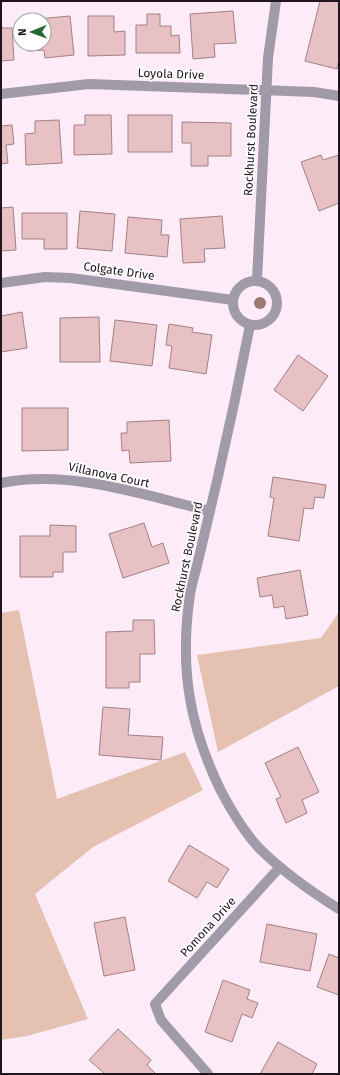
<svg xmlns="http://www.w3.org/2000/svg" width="340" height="1075" font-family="'Fira Sans',sans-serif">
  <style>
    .green { fill: #e4c1b0 }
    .building { fill: #e7c1c4; stroke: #a38083 }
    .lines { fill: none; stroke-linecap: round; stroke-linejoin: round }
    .minor { stroke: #a09aa9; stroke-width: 10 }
    .tree { fill: #9c7a71 }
    .labels { text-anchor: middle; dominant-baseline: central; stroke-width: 3.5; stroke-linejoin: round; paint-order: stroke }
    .street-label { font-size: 12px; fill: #21161e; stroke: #fff }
  </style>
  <rect width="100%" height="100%" fill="#feebf8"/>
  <g class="green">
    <polygon points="19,610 57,799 185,752 203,790 93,847 35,894 88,1019 27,1036 1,1040 1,613"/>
    <polygon points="339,612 339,686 218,752 197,655 321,638"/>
  </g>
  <g class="building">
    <polygon points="320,1 339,1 339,60 337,69 305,61"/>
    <polygon points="233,11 236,43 214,44 215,57 193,59 190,14"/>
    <polygon points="147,14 160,14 160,26 171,26 171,36 179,35 180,53 136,53 136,25 147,25"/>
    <polygon points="70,16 74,55 45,58 44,50 29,51 28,44 44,44 44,20 26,20"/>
    <polygon points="88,16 114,16 114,32 125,31 125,55 88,56"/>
    <polygon points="1,23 2,28 12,28 14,60 1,61"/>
    <polygon points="85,115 111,115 112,154 74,155 74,125 85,125"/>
    <rect x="128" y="115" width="44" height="37"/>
    <polygon points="59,120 62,163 26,165 25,134 35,133 35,121"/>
    <polygon points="182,122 231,123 231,156 208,156 208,166 191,166 191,143 182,143"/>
    <polygon points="12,125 14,144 6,145 8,163 1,164 1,126"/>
    <polygon points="321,155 323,160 339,155 339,203 319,211 301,162"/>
    <polygon points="13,207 16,250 1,251 1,208"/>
    <polygon points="80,211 115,214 112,251 77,248"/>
    <polygon points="22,213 67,213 67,249 44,249 44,239 22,239"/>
    <polygon points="222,216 225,248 204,249 205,262 183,263 180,219"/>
    <polygon points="128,217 162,220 161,235 169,235 167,257 125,253"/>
    <polygon points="22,312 27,348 1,352 1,316"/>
    <polygon points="99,317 100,362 60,362 60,318"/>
    <polygon points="115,320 157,325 152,366 110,361"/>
    <polygon points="169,324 193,328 192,332 212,335 206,374 169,368 172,346 166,345"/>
    <polygon points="298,355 328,376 303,411 274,390"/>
    <polygon points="22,408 68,408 68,450 22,451"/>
    <polygon points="169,420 171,461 130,463 129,450 122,451 121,433 127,433 127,422"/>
    <polygon points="273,477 326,485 324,498 315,497 313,509 304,508 299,541 268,536 274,498 270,497"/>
    <polygon points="144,523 152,547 163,543 169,563 123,578 109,534"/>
    <polygon points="50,525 76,526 76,552 63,552 63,572 53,572 53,577 20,577 20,536 50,536"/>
    <polygon points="300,570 308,615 286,619 284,606 274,608 272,595 260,597 257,578"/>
    <polygon points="133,620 154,620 155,654 140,654 140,682 129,682 129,688 106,688 106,632 133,631"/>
    <polygon points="103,707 130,709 128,735 163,737 161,760 99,755"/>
    <polygon points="298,747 319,792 302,800 307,813 286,823 276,799 281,797 265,763"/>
    <polygon points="189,845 229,869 217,888 207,882 197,898 168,881"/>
    <polygon points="125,917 135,970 104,976 94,923"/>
    <polygon points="267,924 317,934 310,971 260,962"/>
    <polygon points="329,954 339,958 339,995 317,987"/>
    <polygon points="223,980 250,990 247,999 258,1003 252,1018 242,1014 232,1042 205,1032"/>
    <polygon points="118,1029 151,1060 147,1065 156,1074 105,1074 89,1060"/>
    <polygon points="278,1042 317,1064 312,1074 260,1074"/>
  </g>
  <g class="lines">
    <g class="minor">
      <polyline points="1,94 89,84 314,92 339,96"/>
      <polyline points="257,280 268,58 276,1"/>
      <circle cx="255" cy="303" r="22"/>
      <polyline points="1,283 45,277 71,278 233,300"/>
      <path d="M 250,325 C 240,377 229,429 217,481 C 211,506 205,532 199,557 C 196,572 190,587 189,602 C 180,671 190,728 221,791 C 231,810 244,832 259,848 C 283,872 310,891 339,909"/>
      <path d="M 1,483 C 70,469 143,495 210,511"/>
      <polyline points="208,1074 161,1020 155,1004 280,867"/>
    </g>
  </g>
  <circle class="tree" cx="260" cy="303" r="6"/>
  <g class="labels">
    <g class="street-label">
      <text transform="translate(171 74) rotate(2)">Loyola Drive</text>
      <text transform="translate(251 140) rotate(-87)">Rockhurst Boulevard</text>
      <text transform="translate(119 271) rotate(8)">Colgate Drive</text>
      <text transform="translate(109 475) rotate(12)">Villanova Court</text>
      <text transform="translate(187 557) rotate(-78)">Rockhurst Boulevard</text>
      <text transform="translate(208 927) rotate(-48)">Pomona Drive</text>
    </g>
  </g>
  <rect width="340" height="1075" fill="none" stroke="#21161e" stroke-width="4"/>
  <g transform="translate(32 32) rotate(269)"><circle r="19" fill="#ffffff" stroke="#a6a2a5"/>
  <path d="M0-3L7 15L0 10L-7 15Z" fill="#236a36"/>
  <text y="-6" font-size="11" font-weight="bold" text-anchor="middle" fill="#21161e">N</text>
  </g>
</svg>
